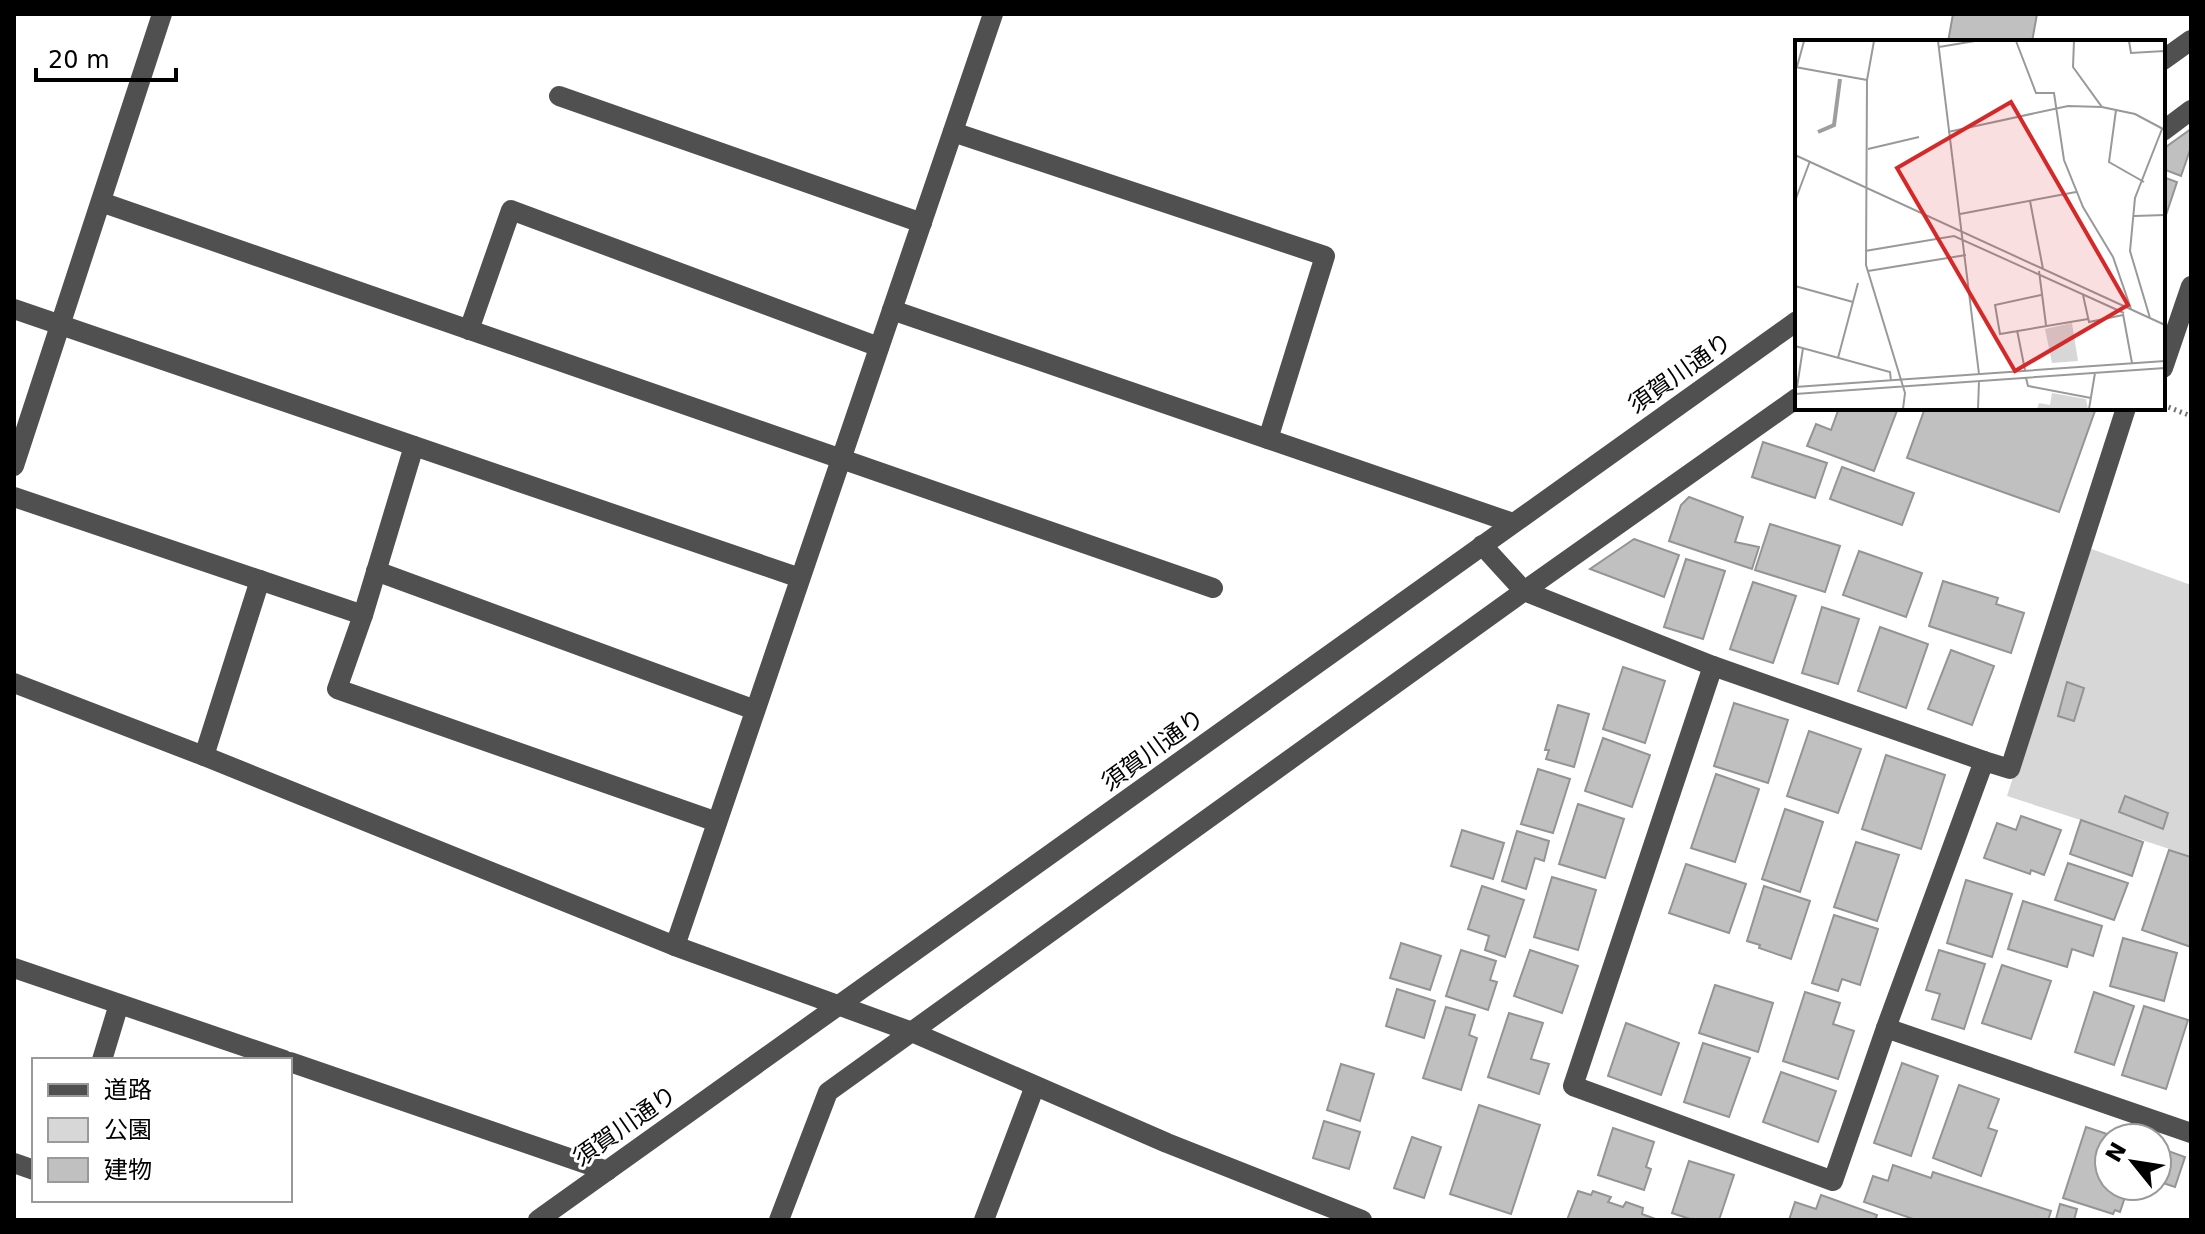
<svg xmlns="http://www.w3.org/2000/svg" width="2205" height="1234" font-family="'DejaVu Sans','Noto Sans JP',sans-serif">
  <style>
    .green { fill: #d7d7d7 }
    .building { fill: #c0c0c0; stroke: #949494; stroke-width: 2 }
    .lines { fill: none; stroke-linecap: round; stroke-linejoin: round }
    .path { stroke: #727272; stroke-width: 5; stroke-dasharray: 2 4; stroke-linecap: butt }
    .minor { stroke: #505050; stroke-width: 20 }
    .labels { text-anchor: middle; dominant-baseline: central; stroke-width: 6; stroke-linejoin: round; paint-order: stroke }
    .street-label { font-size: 24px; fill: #000; stroke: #fff }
    .inset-river { fill: none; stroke: #9e9e9e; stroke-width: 4 }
    .inset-road { fill: none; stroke: #999; stroke-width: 2 }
    .view { fill: #d62828; fill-opacity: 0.15; stroke: #d62828; stroke-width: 4 }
    .inset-edge { fill: none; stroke: #000; stroke-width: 4 }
  </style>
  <rect width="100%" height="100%" fill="#fff"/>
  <polygon class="green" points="2086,547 2191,585 2191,856 2007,796"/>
  <g class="building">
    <polygon points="1953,14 2037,14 2032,42 1948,42"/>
    <polygon points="2191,129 2191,147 2181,176 2163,169 2163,149"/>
    <polygon points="2163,177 2177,182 2166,215 2163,213"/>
    <polygon points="1839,408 1898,408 1874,471 1807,446 1816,424 1831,430"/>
    <polygon points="1925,408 1988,408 1997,411 1998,408 2096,408 2059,512 1907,458"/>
    <polygon points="1763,442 1827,463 1815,498 1752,477"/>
    <polygon points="1842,467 1914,493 1902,525 1830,499"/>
    <polygon points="1689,497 1743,517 1735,542 1759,547 1752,569 1669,541 1681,505"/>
    <polygon points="1770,524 1840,546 1825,592 1755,570"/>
    <polygon points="1634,539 1679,555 1664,597 1590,569"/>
    <polygon points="1859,551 1922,573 1906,617 1843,595"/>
    <polygon points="1686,559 1725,571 1703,639 1664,627"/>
    <polygon points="1943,581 1998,598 1996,604 2024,613 2011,653 1929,626"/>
    <polygon points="1753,582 1796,596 1773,663 1730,649"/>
    <polygon points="1822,607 1859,619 1838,684 1802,673"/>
    <polygon points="1880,627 1928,644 1906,708 1858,691"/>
    <polygon points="1951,650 1994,666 1972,725 1928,709"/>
    <polygon points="1623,667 1665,681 1645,743 1603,729"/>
    <polygon points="2067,682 2084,688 2074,721 2058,716"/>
    <polygon points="1734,703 1788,720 1768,783 1714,766"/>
    <polygon points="1558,705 1589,714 1574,767 1546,759 1549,750 1545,750"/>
    <polygon points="1809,731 1861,749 1838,813 1787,796"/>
    <polygon points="1603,738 1650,755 1632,807 1585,791"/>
    <polygon points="1886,755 1945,775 1921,849 1862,829"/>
    <polygon points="1538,769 1570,779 1553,833 1521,824"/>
    <polygon points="1716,774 1759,789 1735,862 1691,848"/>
    <polygon points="2125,796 2168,813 2163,829 2119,812"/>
    <polygon points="1578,804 1624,819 1605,878 1559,864"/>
    <polygon points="1785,809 1823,822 1800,892 1762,879"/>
    <polygon points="2021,816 2061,830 2044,875 2031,870 2030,874 1984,858 1997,823 2016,830"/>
    <polygon points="2081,820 2143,842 2132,876 2070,854"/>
    <polygon points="1462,830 1504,843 1493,879 1451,866"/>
    <polygon points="1517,831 1549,841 1544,861 1535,858 1526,889 1502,881"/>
    <polygon points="1856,842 1899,855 1877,921 1834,907"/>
    <polygon points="2169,850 2191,857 2191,947 2142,930"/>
    <polygon points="2068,863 2128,883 2114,920 2055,900"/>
    <polygon points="1686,864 1746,884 1729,933 1669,913"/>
    <polygon points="1552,877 1596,890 1578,950 1534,937"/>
    <polygon points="1966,880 2012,894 1992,957 1947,943"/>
    <polygon points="1482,886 1524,900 1505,957 1485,950 1489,936 1468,929"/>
    <polygon points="1764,886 1810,901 1791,959 1759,948 1760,945 1747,941"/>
    <polygon points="2023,901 2102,926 2093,956 2072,949 2067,967 2008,949"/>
    <polygon points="1834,915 1878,929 1860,985 1842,979 1838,991 1812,983"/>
    <polygon points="2123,938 2177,953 2164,1001 2110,986"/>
    <polygon points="1401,943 1441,956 1430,990 1390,978"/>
    <polygon points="1461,950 1496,961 1490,980 1497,982 1488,1010 1446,996"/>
    <polygon points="1530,950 1578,966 1562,1013 1514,996"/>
    <polygon points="1939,950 1985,964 1964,1029 1932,1019 1940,994 1926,990"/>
    <polygon points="2002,965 2051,981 2031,1039 1982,1023"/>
    <polygon points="1715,985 1773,1003 1758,1052 1699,1033"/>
    <polygon points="1397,989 1435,1001 1424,1038 1386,1026"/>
    <polygon points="1805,992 1840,1003 1833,1024 1854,1031 1838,1079 1783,1061"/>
    <polygon points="2094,992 2134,1006 2114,1065 2075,1052"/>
    <polygon points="2144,1006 2188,1020 2166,1089 2122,1075"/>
    <polygon points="1446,1007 1475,1015 1469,1035 1477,1038 1461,1090 1423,1078"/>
    <polygon points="1509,1013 1543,1023 1531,1059 1549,1064 1539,1094 1488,1077"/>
    <polygon points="1626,1023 1679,1043 1661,1095 1608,1076"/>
    <polygon points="1703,1043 1750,1058 1729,1117 1684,1102"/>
    <polygon points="1902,1063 1938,1076 1911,1156 1874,1143"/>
    <polygon points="1341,1064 1374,1074 1360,1121 1327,1110"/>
    <polygon points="1781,1072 1836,1091 1818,1142 1763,1122"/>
    <polygon points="1959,1085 1999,1099 1988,1128 1997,1131 1981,1176 1933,1158"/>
    <polygon points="1479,1105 1540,1125 1511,1214 1450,1194"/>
    <polygon points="1324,1121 1360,1132 1349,1169 1313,1158"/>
    <polygon points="2086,1127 2119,1138 2109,1138 2109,1186 2115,1186 2114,1190 2126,1194 2120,1212 2115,1210 2113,1214 2063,1198"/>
    <polygon points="1613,1128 1654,1142 1646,1167 1651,1169 1644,1190 1598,1175"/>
    <polygon points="1412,1137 1441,1147 1424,1198 1394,1188"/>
    <polygon points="2157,1147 2185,1157 2175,1187 2157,1181"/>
    <polygon points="1689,1161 1734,1175 1719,1220 1693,1220 1672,1213"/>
    <polygon points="1893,1165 1931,1178 1933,1172 2051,1211 2048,1220 1916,1220 1864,1202 1873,1176 1888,1181"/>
    <polygon points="1578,1191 1591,1195 1593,1191 1611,1197 1608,1202 1623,1207 1626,1202 1643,1208 1642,1214 1658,1220 1567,1220"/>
    <polygon points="1821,1195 1877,1215 1875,1220 1789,1220 1795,1202 1816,1209"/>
    <polygon points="2060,1204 2077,1209 2074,1220 2056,1219"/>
  </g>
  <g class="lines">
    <polyline class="path" points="2163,405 2191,416"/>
    <g class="minor">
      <polyline points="2163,60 2191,40"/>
      <polyline points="559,96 922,223"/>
      <polyline points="2163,131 2191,110"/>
      <polyline points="953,132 1325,256 1268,439"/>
      <polyline points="101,202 1213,588"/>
      <polyline points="14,309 800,578"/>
      <polyline points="892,310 1513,523"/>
      <polyline points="469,330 511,210 879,347"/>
      <polyline points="2163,368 2191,286"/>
      <polyline points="414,446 363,615 337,689 717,822"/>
      <polyline points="14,466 162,14"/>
      <polyline points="14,497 363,615"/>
      <polyline points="1482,545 1524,591 1713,666 1984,761"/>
      <polyline points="376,571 755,710"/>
      <polyline points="1713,666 1573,1086 1833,1181 1886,1028 1984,761 2010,769 2126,408"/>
      <polyline points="14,683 204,756 675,946 912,1032 1167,1143 1362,1220"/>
      <polyline points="204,756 260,580"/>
      <polyline points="675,946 993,14"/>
      <polyline points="14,968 284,1060"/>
      <polyline points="1886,1028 2191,1133"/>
      <polyline points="102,1060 119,1004"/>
      <polyline points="290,1062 607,1171"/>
      <polyline points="14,1163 34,1170"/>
      <polyline points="538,1220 1797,321"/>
      <polyline points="779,1220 828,1092 1524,591 1797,398"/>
      <polyline points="984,1220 1035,1086"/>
    </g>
  </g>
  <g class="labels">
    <g class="street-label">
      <text transform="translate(1680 373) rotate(-35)">須賀川通り</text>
      <text transform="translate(1153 750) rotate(-36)">須賀川通り</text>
      <text transform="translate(625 1126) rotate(-35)">須賀川通り</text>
    </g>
  </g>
  <g transform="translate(1795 40)">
    <rect width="370" height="370" fill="#fff"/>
    <path d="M 277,283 L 283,321 L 257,323 L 250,289 ZM 257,353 L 291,359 L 293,369 L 242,369 L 244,363 L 255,365 Z" fill="#d7d7d7"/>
    <path class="inset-river" d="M 23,92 L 39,85 L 45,39"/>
    <path class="inset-road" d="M 79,1 L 72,40 L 71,225 L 110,353 L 108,369M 143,1 L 184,334M 221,1 L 241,53 L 259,53 L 269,120 L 288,167 L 318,217 L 336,269M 279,1 L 278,27 L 307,67 L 340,74 L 370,90M 334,1 L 336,13 L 369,11 L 370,18M 144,7 L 180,1M 0,27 L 72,40M 2,27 L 9,1M 321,70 L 314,122 L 349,142M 153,92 L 273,66 L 307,67M 73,109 L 124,97M 0,115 L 370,285M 0,161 L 15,121M 235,161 L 248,229M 165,174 L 281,152M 339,176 L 370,175M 70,211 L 159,196 L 329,273M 73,231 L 171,215M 244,231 L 251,285M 0,246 L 58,262M 246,255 L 200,265 L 205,294 L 293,279M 288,255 L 294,282 L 328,275M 328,274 L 337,323M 355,278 L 335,211 L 340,158 L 367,89M 222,290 L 230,330M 0,306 L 95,332 L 96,341M 43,318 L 63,243M 231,338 L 233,346 L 296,358M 0,347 L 370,321M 2,347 L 8,308M 0,354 L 370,328M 183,369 L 184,341M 294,369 L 300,333"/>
    <path class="view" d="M 216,62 L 333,265 L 220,331 L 102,128 Z"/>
    <rect width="370" height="370" class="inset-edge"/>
  </g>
  <rect width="2205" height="1234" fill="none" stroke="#000000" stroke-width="32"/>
  <rect x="32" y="1058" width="260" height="144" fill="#ffffff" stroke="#999999" stroke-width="2"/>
  <rect x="48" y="1084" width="40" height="12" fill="#505050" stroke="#999999" stroke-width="2"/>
  <text x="104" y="1098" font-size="24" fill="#000000">道路</text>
  <rect x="48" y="1118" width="40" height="24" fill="#d7d7d7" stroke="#999999" stroke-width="2"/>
  <text x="104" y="1138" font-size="24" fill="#000000">公園</text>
  <rect x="48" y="1158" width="40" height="24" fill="#c0c0c0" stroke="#999999" stroke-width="2"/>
  <text x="104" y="1178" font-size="24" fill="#000000">建物</text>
  <g transform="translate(2133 1162) rotate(300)"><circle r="38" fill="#ffffff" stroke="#999999" stroke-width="2"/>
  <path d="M0-6L14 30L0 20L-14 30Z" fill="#000000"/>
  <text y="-12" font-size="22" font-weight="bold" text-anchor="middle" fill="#000000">N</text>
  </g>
  <path d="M36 68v12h140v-12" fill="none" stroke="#000000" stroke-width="4"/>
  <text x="48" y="68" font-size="24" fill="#000000" stroke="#ffffff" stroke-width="6" paint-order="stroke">20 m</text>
</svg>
